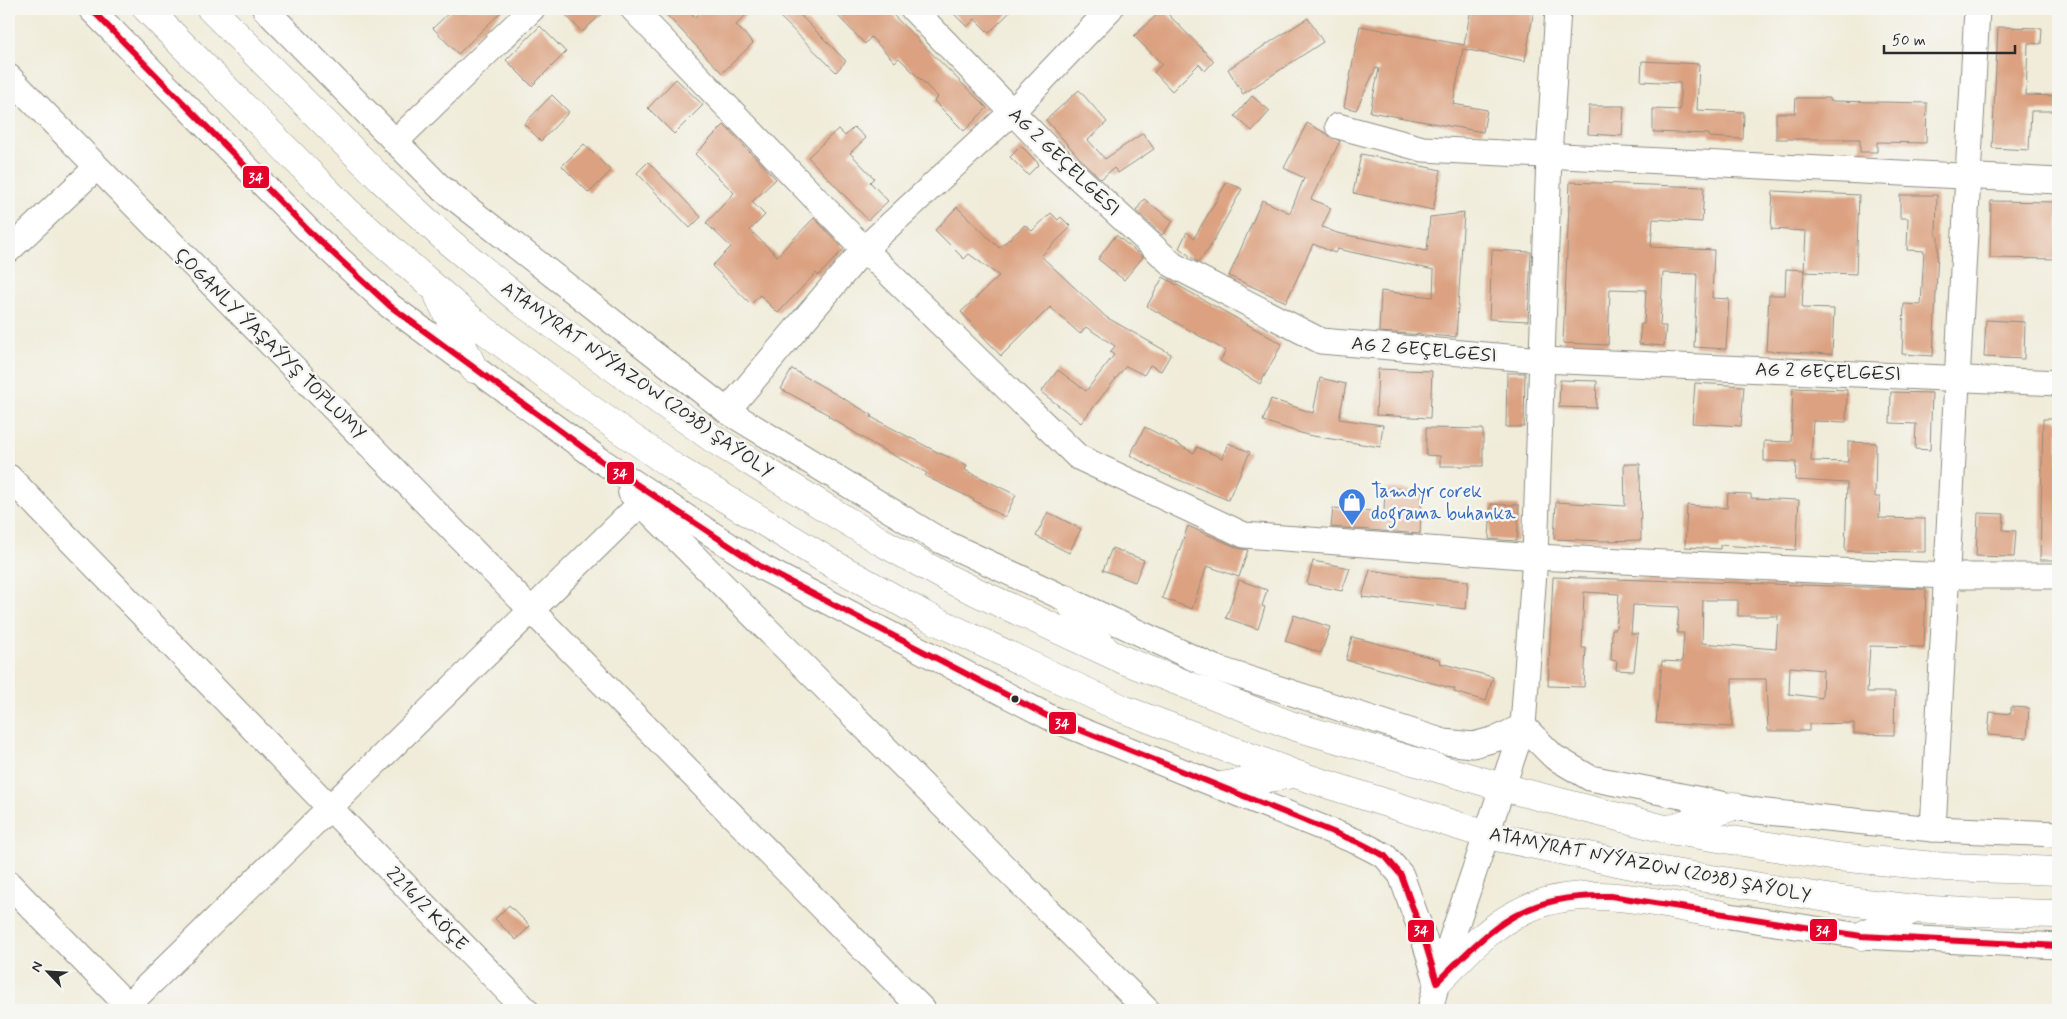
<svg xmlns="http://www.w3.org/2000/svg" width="2067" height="1019" font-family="Mynerve,sans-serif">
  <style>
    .building { fill: #dba180; fill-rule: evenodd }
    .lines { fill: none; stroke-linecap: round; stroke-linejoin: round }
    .minor-casing { stroke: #8e8c82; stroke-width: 27 }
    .major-casing { stroke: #8e8c82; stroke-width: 29 }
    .minor { stroke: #fff; stroke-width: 25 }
    .major { stroke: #fff; stroke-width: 28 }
    .bus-1-casing { stroke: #f6f6f2; stroke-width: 10 }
    .bus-1 { stroke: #e4002b; stroke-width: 6 }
    .bus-dot { fill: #2b2b2b; stroke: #f6f6f2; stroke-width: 2 }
    .labels { text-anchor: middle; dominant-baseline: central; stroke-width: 5; stroke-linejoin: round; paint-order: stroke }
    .street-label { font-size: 19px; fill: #2b2b2b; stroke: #f6f6f2 }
    .shop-label { font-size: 19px; fill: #366cbe; stroke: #f6f6f2; text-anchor: start }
    .line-badge { stroke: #f6f6f2; stroke-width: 2 }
    .badge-label { font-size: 14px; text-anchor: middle; font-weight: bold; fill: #fff }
  </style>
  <rect width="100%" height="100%" fill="#f6f6f2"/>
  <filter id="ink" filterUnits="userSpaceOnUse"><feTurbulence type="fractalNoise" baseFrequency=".02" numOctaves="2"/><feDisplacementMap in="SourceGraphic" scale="10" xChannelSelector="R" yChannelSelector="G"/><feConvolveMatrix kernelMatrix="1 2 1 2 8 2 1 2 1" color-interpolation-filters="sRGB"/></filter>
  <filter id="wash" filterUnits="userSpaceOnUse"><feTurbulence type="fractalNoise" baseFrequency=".0096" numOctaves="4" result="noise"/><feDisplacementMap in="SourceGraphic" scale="20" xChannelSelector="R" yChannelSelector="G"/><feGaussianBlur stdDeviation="1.12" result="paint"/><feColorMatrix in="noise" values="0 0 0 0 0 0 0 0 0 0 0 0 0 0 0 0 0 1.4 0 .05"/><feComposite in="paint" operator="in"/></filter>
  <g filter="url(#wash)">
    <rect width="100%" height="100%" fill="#f0ecd9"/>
    <g id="blocks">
      <g class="building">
        <polygon points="453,9 504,9 458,54 433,28"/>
        <polygon points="560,9 607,9 582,32"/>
        <polygon points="661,9 687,9 695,17 704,9 752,9 736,25 753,43 722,73"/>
        <polygon points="772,9 794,9 846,61 836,72"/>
        <polygon points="846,9 887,9 987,108 964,131 934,101 938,97 899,58 895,62 871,37 865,44 838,16"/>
        <polygon points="949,9 1013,9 989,33 975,19 967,27"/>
        <polygon points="1163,9 1214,61 1205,71 1199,64 1172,91 1154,72 1162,64 1134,36"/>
        <polygon points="1471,9 1534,9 1525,61 1463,49 1453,104 1487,110 1483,132 1370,112 1379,69 1376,68 1356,110 1344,107 1360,26 1464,45"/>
        <polygon points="1308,18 1323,42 1243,94 1228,69"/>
        <polygon points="540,26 566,52 532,86 506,60"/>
        <polygon points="1998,27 2042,28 2041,44 2028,43 2026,95 2058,96 2058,111 2031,111 2029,150 1992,148"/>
        <polygon points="1642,61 1699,64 1697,110 1744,112 1743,139 1709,137 1709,134 1653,132 1653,109 1680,110 1680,83 1641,81"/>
        <polygon points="676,79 703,105 674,134 648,108"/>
        <polygon points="1079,90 1107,122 1088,140 1105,159 1143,133 1154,149 1118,173 1114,168 1101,179 1083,162 1046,120"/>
        <polygon points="552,95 569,112 541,141 524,124"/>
        <polygon points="1252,96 1270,111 1252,131 1235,116"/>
        <polygon points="1796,98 1830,98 1830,101 1927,103 1926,143 1877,142 1877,152 1860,152 1860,139 1776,139 1776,113 1795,113"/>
        <polygon points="1589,106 1624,106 1622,136 1588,134"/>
        <polygon points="1307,123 1340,141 1311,199 1331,208 1322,227 1337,233 1427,251 1430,217 1464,213 1456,337 1379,332 1381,291 1433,297 1434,270 1337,249 1335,253 1313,244 1286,302 1229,276 1262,200 1290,213 1304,178 1284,168"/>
        <polygon points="724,125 776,179 752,202 765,215 750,230 777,256 814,218 844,249 818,276 816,273 778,313 760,295 751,304 712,266 731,247 706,223 734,193 695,154"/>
        <polygon points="854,127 866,138 850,153 874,178 870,182 888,201 868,220 808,157 838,129 845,136"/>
        <polygon points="584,144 611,171 589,193 562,166"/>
        <polygon points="1021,146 1039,164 1028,175 1010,157"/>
        <polygon points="1361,154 1441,170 1433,210 1353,193"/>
        <polygon points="648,162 701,217 690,228 637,173"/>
        <polygon points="1227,182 1242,189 1209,249 1198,262 1179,248 1187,232 1194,238"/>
        <polygon points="1570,182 1704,187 1702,222 1653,219 1651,247 1714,250 1712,298 1729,299 1726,349 1694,347 1697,274 1663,273 1660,326 1666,326 1664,346 1639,344 1641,324 1644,324 1646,290 1610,289 1608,345 1563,343"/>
        <polygon points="1773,191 1859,195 1856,274 1804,272 1806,231 1771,229"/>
        <polygon points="1900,195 1937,195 1936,236 1938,236 1938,251 1933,356 1902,354 1904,304 1921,305 1924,251 1907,250 1908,218 1900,218"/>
        <polygon points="1144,199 1173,221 1162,235 1136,211"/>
        <polygon points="1991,201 2058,202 2058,259 1990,258"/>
        <polygon points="957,207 999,248 1025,225 1032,231 1051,213 1058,220 1061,217 1071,227 1041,256 1106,317 1171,354 1161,371 1150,365 1144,375 1126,366 1081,423 1041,392 1058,370 1086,391 1114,355 1110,352 1115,346 1086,327 1080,334 1050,307 1001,356 961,312 999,276 969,254 964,259 935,230"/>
        <polygon points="1116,235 1143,257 1124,280 1098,259"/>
        <polygon points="1492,250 1531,252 1528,321 1489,319"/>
        <polygon points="1786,269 1804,270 1802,308 1834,309 1832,354 1766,351 1769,295 1785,295"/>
        <polygon points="1163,277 1282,344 1260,384 1220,361 1226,351 1147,306"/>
        <polygon points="1986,320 2025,322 2024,359 1984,357"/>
        <polygon points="792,369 872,415 871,417 937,452 967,465 965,470 1016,495 1005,517 973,500 973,499 925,476 927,473 876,446 828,416 829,415 781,389"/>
        <polygon points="1378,369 1432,371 1430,418 1376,415"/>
        <polygon points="1507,373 1525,373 1524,427 1506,427"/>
        <polygon points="1320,378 1346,384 1339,419 1383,425 1380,447 1307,435 1263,421 1271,399 1313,413"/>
        <polygon points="1560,380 1597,381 1596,408 1559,407"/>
        <polygon points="1695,383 1744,386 1741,426 1692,423"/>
        <polygon points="1793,388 1847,390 1846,422 1813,421 1811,461 1848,462 1848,442 1876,443 1875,497 1880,497 1879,518 1925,519 1925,552 1845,551 1847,483 1795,480 1796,462 1764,461 1764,441 1791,442"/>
        <polygon points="1891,392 1932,393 1930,450 1915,449 1916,424 1890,423"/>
        <polygon points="2043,419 2058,419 2058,560 2040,560"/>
        <polygon points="1145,427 1194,453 1197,447 1222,458 1228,443 1250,452 1228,500 1162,473 1130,455"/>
        <polygon points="1426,428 1483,429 1483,466 1440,466 1440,456 1426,455"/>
        <polygon points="1624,464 1640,464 1641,540 1604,541 1554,539 1556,502 1625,506"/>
        <polygon points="1385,488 1422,490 1420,534 1331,527 1333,508 1384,512"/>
        <polygon points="1728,493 1751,494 1751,498 1799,500 1796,550 1720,545 1720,549 1685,547 1687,505 1727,508"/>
        <polygon points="1491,504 1519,505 1517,541 1489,539"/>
        <polygon points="1048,512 1081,529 1069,553 1036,536"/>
        <polygon points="1978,513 2004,514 2003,530 2016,531 2014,557 1976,556"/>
        <polygon points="1188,526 1238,548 1248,550 1239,577 1207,566 1192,609 1162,598"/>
        <polygon points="1112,548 1144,560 1135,582 1103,570"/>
        <polygon points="1313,561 1350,568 1342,591 1307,584"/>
        <polygon points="1370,570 1418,577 1468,581 1466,609 1362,597"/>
        <path d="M 1553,577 L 1926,589 L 1924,647 L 1870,646 L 1867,692 L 1895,692 L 1894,735 L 1854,734 L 1854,723 L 1809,724 L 1809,731 L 1768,731 L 1766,679 L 1732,679 L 1732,727 L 1656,723 L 1662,661 L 1682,662 L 1684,633 L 1677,633 L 1679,607 L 1633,605 L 1631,634 L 1638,634 L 1634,671 L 1616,670 L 1617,661 L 1611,660 L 1612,629 L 1616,629 L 1619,594 L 1584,592 L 1582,648 L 1586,648 L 1584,687 L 1548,686 ZM 1703,600 L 1738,600 L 1738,616 L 1778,616 L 1776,649 L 1702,643 ZM 1790,667 L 1823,670 L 1822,698 L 1789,694 Z"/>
        <polygon points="1239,580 1267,590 1262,606 1265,607 1258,629 1226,618"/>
        <polygon points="1294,615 1330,627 1321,653 1285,641"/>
        <polygon points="1352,637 1441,660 1440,663 1493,677 1486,701 1454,692 1455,689 1346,660"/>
        <polygon points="2011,707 2029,708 2027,738 1988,735 1990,712 2011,714"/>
        <polygon points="509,905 530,926 516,940 495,919"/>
      </g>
    </g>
  </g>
  <g filter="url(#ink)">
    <use href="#blocks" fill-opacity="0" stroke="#8e8c82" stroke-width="1"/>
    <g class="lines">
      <g class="minor-casing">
        <g id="minor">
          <polyline points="91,9 308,230 390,306 600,460 763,568 1053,719 1360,843 1385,856 1401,875 1424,939 1437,982"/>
          <polyline points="265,9 439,186 727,411 939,540 1215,668 1444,742 1473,745 1499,738 1523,726 1554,757 1590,778 1757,811 1933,829 2058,834"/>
          <polyline points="633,9 864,249 1078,457 1244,535 1535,557 1947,576 2058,576"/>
          <polyline points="913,9 1055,156 1173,265 1321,341 1542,360 2058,383"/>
          <polyline points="9,77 923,1010"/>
          <polyline points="1338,126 1423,149 2058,181"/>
          <polyline points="395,142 532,9"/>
          <polyline points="9,250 96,168"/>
          <polyline points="727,411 864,249 1012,112 1110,9"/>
          <polyline points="9,477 526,1010"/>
          <polyline points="631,493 1147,1010"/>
          <polyline points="1933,829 1977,9"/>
          <polyline points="9,884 132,1010"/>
          <polyline points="1723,915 1861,936 2058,946"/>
          <polyline points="123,1010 641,503 631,492"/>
          <polyline points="1430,1010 1437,982 1523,726 1535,557 1549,156 1558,9"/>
        </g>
      </g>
      <g class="major-casing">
        <g id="major">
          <polyline points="147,9 348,212 475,323 578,400 675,468 833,564 924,615 1038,669 1123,709 1295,774 1487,835 1656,870 1833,899 1914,909 1967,912 2058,914"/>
          <polyline points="211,9 382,180 448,241 523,303 715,440 880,541 953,581 1126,661 1293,726 1502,787 1669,830 1837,857 1946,867 2058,871"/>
          <polyline points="439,297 474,369"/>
          <polyline points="1067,599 1106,651"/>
          <polyline points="1221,786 1293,774"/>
          <polyline points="1671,829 1733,806"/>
          <polyline points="1861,936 1914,909"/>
          <path d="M 1437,982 C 1462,957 1486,929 1518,913 C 1581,879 1657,904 1723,915"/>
        </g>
      </g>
      <use href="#minor" class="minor"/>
      <use href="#major" class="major"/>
      <g class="bus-1-casing">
        <path id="bus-1" d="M 91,9 L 308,230 L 390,306 L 600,460 L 763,568 L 1053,719 L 1360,843 L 1385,856 L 1401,875 L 1424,939 L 1437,982 C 1494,925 1524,894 1611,896 L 1861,936 L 2058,946"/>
      </g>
      <use href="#bus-1" class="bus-1"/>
    </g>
  </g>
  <defs>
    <g id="shop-pin" transform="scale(1.4375)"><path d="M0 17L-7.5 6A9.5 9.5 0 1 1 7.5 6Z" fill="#3f7fe0" stroke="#f6f6f2"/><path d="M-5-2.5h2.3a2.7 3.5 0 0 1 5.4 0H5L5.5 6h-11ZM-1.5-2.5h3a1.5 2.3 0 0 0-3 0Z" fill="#fff"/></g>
  </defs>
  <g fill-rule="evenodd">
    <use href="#shop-pin" x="1352" y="502"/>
  </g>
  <circle class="bus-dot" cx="1015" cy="699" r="4.5"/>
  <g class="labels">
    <g class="street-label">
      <text transform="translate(1064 162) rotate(44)">AG 2 GEÇELGESI</text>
      <text transform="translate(270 344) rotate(45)">ÇOGANLY ÝAŞAÝYŞ TOPLUMY</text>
      <text transform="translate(1424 350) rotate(5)">AG 2 GEÇELGESI</text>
      <text transform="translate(1828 372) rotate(2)">AG 2 GEÇELGESI</text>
      <text transform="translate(637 380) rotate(35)">ATAMYRAT NYÝAZOW (2038) ŞAÝOLY</text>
      <text transform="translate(1650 865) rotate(11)">ATAMYRAT NYÝAZOW (2038) ŞAÝOLY</text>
      <text transform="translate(427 909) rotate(46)">2216/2 KÖÇE</text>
    </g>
    <g class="shop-label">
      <text x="1371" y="491">Tamdyr corek<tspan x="1371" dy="22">dograma buhanka</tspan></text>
    </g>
  </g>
  <g class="line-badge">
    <rect x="242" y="165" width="28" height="24" rx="5" fill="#e4002b"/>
    <rect x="606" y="461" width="29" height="24" rx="5" fill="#e4002b"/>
    <rect x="1048" y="711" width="29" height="24" rx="5" fill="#e4002b"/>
    <rect x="1809" y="918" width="29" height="24" rx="5" fill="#e4002b"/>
    <rect x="1407" y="919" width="28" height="24" rx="5" fill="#e4002b"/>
  </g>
  <g class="badge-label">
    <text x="256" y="182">34</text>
    <text x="620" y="478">34</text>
    <text x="1062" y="728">34</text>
    <text x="1823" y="935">34</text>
    <text x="1421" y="935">34</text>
  </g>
  <rect width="2067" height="1019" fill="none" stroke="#f6f6f2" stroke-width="30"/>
  <g transform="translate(48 972) rotate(295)" stroke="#f6f6f2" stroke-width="4" paint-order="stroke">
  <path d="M0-4L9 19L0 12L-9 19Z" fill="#2b2b2b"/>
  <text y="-8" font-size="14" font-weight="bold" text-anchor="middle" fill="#2b2b2b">N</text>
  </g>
  <path d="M1884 45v8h131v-8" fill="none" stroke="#2b2b2b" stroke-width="2.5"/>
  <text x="1892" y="45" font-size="15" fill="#2b2b2b" stroke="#f6f6f2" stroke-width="4" paint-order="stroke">50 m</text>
</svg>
